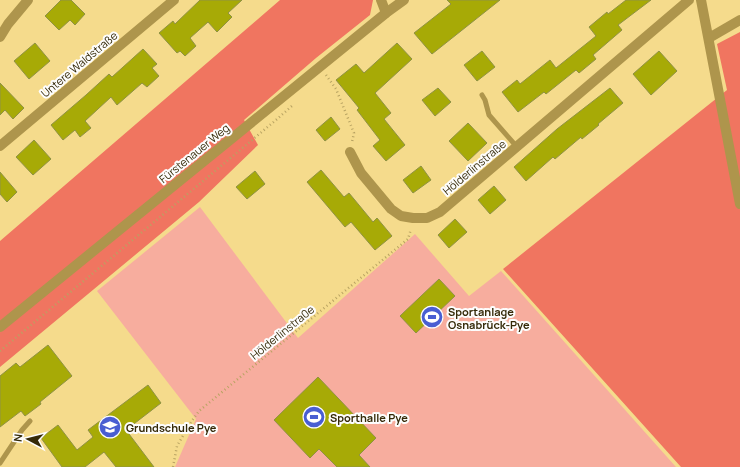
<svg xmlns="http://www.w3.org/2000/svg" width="740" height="467" font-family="Manrope,sans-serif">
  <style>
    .green { fill: #f7ad9e }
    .forest { fill: #f07560 }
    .building { fill: #a7aa06; stroke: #8f9244 }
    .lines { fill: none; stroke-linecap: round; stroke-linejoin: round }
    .path { stroke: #b8a362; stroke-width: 2.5; stroke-dasharray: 1 3; stroke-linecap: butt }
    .service { stroke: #ae954c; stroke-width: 5 }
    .minor { stroke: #ae954c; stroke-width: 10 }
    .tertiary { stroke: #ae954c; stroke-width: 10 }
    .labels { text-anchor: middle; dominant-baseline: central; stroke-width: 4; stroke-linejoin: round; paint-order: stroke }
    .street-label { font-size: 11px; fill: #352a08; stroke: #fdfdfd }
    .poi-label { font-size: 11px; font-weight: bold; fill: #352a08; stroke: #fdfdfd; text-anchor: start }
  </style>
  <rect width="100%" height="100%" fill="#f5db8c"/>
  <polygon class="green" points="200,207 298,338 415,234 469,296 501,271 676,467 175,467 196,419 97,291"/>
  <g class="forest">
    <polygon points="280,0 373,0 370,15 316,58 244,120 258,145 199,202 0,367 0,241"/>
    <polygon points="740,32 740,467 681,467 503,269 727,90 717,44"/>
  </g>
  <g class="building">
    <polygon points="61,0 71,0 85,14 75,25 70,20 59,30 45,16"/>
    <polygon points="200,0 242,0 228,13 232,17 217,32 208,22 190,38 196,46 185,56 180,51 177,53 159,33 173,21 175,24"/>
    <polygon points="447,0 500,0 432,54 414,33 451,4"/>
    <polygon points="626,0 651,0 618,25 622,30 593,55 596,59 579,73 576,70 546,94 544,92 518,112 502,92 517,80 520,84 550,60 556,68 596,36 589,27 607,12 608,14"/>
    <polygon points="35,43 50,61 29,79 14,61"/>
    <polygon points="397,43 412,59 375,93 391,113 384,119 405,145 386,161 373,146 380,140 357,110 359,108 336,80 356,64 364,73"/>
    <polygon points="143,49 157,64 152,68 159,76 147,87 142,83 117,105 111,97 85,121 91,128 80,137 75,130 63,140 51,125 86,95 109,74 112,77"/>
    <polygon points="482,51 495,67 477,81 464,65"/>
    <polygon points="659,51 677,71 651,95 633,74"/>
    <polygon points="0,83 24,108 13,119 5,110 0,115"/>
    <polygon points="438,88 451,102 435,116 422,100"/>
    <polygon points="610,88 623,103 598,124 599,125 582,139 581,137 555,159 553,157 526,181 514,167 557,129"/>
    <polygon points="331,117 340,129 325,141 316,130"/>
    <polygon points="468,123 487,143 468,161 449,141"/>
    <polygon points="34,140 51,159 33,175 16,157"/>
    <polygon points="421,166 431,180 413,193 403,180"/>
    <polygon points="321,170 344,197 349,193 373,222 377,218 392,236 375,250 351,222 345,227 307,182"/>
    <polygon points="255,171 265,184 247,199 236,187"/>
    <polygon points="0,172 17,192 7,202 0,194"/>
    <polygon points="494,186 506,200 490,214 478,200"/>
    <polygon points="455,219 467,232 449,248 438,235"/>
    <polygon points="439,279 455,296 416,333 400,316"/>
    <polygon points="48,345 72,376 40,402 41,404 25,416 21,411 0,427 0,376 16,363 20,367"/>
    <polygon points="318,377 376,438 359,455 370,467 337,467 319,449 310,458 274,420"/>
    <polygon points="148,385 161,403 126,430 154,467 116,467 104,452 85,467 62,467 41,438 58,425 77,450 93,437 88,430"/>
  </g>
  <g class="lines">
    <g class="path">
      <polyline points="326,75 336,89 354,133 352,142"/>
      <polyline points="0,351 276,120 293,105"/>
      <polyline points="173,467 177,446 191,422 199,411 408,239 411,229"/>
    </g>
    <g class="service">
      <polyline points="482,95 485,100 489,115 517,147"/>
      <polyline points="0,463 22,430 30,421"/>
    </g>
    <g class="minor">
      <polyline points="381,0 386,13"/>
      <polyline points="701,0 740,204"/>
      <polyline points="0,37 8,24 28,0"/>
      <polyline points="709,38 740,20"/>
      <polyline points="0,146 174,0"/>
      <polyline points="350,152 361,173 391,209 401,216 413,218 427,218 440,212 689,0"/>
    </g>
    <polyline class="tertiary" points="0,327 386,13 404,0"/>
  </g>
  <defs>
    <g id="stadium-disc" transform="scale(1.15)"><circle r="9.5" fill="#495ed2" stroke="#fdfdfd"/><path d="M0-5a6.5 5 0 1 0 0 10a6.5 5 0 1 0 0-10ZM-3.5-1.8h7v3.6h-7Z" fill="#fff"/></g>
    <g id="school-disc" transform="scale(1.15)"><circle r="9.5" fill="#495ed2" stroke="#fdfdfd"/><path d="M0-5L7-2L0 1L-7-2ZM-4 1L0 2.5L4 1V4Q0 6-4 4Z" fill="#fff"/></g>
  </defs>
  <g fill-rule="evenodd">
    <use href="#stadium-disc" x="432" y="317"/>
    <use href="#stadium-disc" x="314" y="417"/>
    <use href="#school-disc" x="110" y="427"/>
  </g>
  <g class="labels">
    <g class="street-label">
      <text transform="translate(79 64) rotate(-40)">Untere Waldstraße</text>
      <text transform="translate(194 153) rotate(-39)">Fürstenauer Weg</text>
      <text transform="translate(474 167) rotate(-40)">Hölderlinstraße</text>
      <text transform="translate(282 332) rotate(-39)">Hölderlinstra0e</text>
    </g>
    <g class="poi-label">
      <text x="448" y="311">Sportanlage<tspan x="448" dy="13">Osnabrück-Pye</tspan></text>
      <text x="330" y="417">Sporthalle Pye</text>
      <text x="126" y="427">Grundschule Pye</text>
    </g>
  </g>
  <g transform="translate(28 439) rotate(277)" stroke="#fdfdfd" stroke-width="3" paint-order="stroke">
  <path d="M0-3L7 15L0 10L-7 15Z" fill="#352a08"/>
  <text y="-6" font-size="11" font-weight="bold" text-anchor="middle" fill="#352a08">N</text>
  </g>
</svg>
